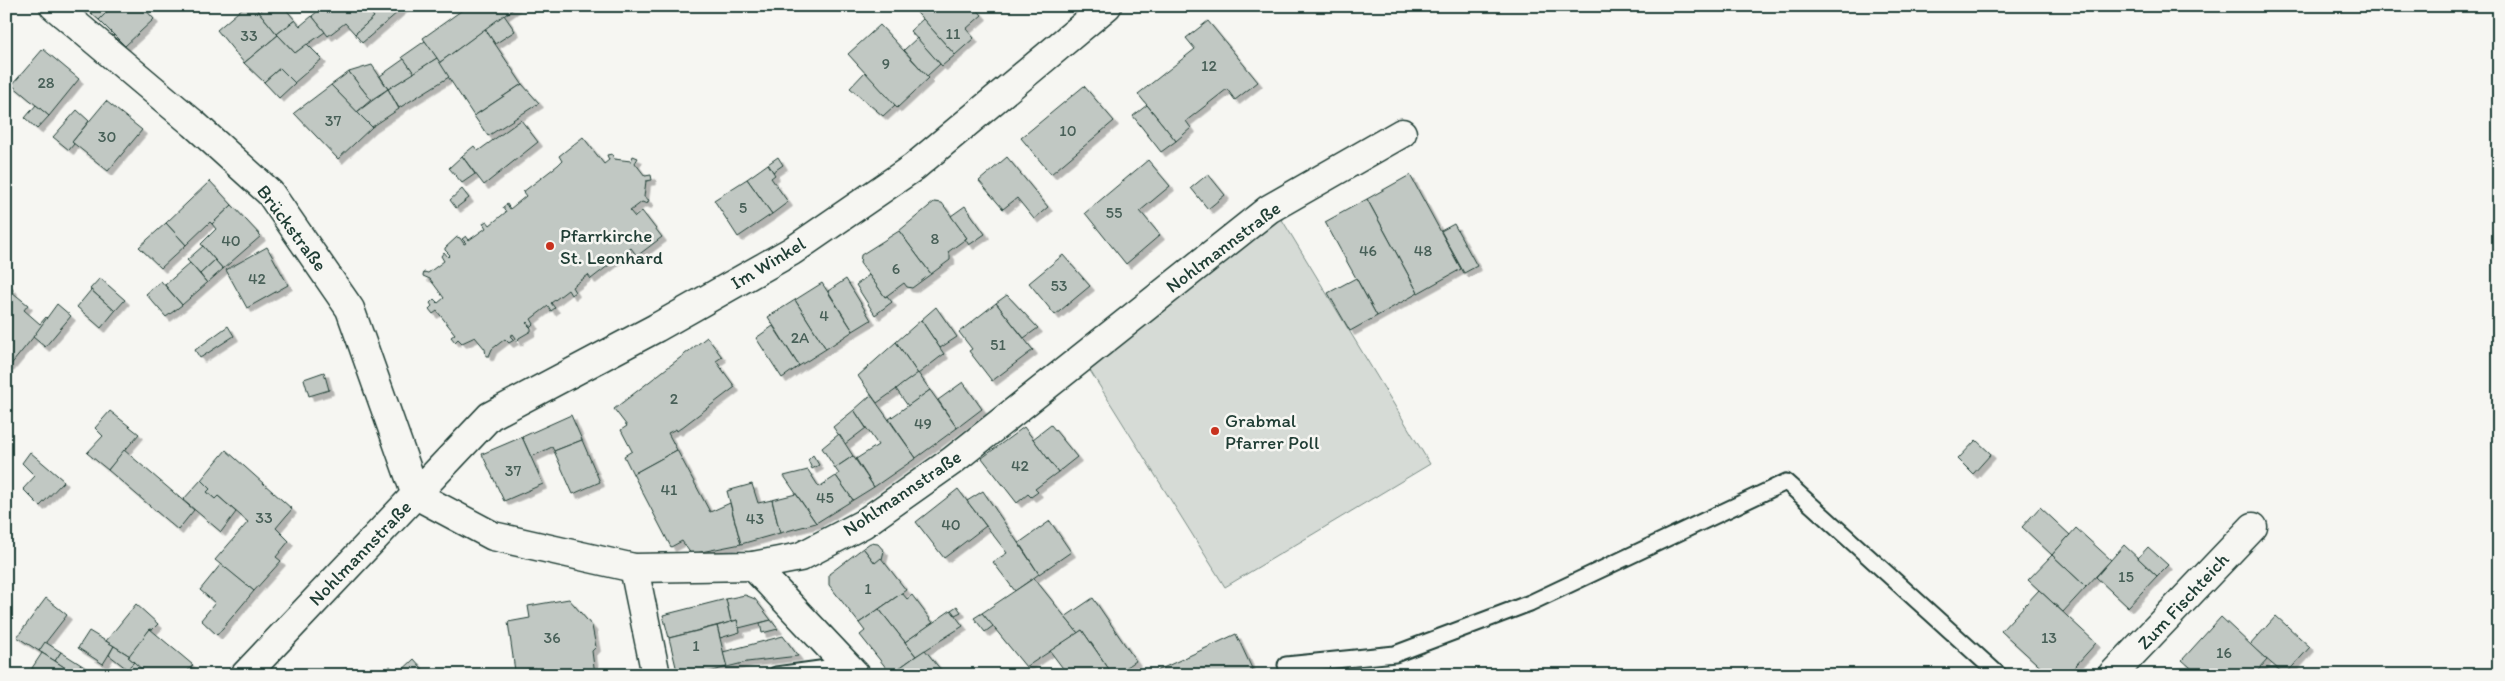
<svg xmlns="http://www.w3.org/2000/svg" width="2505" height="681" font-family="Itim,sans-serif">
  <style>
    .green { fill: #d6dbd6; stroke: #7a8c85 }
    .building { fill: #c1c8c3; stroke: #1f3d34; filter: url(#shadow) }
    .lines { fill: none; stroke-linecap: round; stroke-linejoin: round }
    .lane-casing { stroke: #1f3d34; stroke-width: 19 }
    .street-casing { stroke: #1f3d34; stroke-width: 31 }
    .lane { stroke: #f6f6f2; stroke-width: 15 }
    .street { stroke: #f6f6f2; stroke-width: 28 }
    .poi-dot { fill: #c8321e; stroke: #f6f6f2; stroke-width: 2 }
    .labels { text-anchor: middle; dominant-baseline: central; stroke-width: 5; stroke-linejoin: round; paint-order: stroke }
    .number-label { font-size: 16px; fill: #486058 }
    .street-label { font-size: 19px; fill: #1f3d34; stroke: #f6f6f2 }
    .poi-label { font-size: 19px; fill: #1f3d34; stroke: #f6f6f2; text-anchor: start }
  </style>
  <defs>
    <filter id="shadow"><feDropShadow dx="4.5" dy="4.5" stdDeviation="0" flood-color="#0004"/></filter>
  </defs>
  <rect width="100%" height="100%" fill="#f6f6f2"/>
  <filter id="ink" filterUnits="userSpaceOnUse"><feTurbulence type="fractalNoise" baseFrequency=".02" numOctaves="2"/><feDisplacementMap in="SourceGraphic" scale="10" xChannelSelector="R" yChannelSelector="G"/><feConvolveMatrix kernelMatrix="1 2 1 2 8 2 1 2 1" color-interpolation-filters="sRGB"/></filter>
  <g filter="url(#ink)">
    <polygon class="green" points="1281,218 1430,464 1225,587 1089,369"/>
    <g class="building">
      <polygon points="83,6 113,6 113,7 99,20"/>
      <polygon points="142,6 154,19 125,46 99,20 113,6"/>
      <polygon points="245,6 254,6 278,35 244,63 217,30"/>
      <polygon points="265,6 283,6 295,20 277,34 259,12"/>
      <polygon points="324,6 366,6 374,17 355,34 345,23 328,36 312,16"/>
      <polygon points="366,6 405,6 362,43 355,34 374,17"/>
      <polygon points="468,6 516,7 439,63 423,38"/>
      <polygon points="911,6 974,6 982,15 966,29 974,38 955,55"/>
      <polygon points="504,15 515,31 495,44 485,29"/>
      <polygon points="312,16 325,32 295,53 277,34 295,20 300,26"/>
      <polygon points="923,19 955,55 942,66 910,31"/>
      <polygon points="1208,21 1258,82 1235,100 1227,89 1186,121 1191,128 1176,141 1138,94 1195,49 1186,38"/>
      <polygon points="880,25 929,78 897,108 848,54"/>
      <polygon points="485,29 522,84 474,116 439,63"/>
      <polygon points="278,35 295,53 307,44 322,59 294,83 280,68 264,82 244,63"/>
      <polygon points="917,38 940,64 927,76 904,50"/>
      <polygon points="425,41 437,58 414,73 402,57"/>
      <polygon points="43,49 79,79 49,116 12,85"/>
      <polygon points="437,58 449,77 399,108 388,89"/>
      <polygon points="404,59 414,73 388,89 380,76"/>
      <polygon points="372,65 388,89 371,100 349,72"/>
      <polygon points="280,68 295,83 279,98 264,82"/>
      <polygon points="349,72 371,100 357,112 331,85"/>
      <polygon points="865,72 895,105 883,116 850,88"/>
      <polygon points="522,84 539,103 488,136 474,116"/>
      <polygon points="331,85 372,127 338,159 294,113"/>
      <polygon points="1084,86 1114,121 1051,174 1021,138"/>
      <polygon points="388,89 399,109 372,127 357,112"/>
      <polygon points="106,101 142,130 108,171 72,142"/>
      <polygon points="36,105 49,116 37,129 25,118"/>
      <polygon points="1147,105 1176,141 1161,152 1133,116"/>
      <polygon points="77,110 89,121 72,142 74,144 69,150 53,137"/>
      <polygon points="521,120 538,142 484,185 462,156 474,146 478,151"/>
      <polygon points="583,137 604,164 609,160 607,155 612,154 614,159 631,161 633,156 638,158 635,163 645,176 651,175 652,180 646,181 644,197 649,200 647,204 642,202 630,211 635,217 642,211 662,237 637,256 631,248 591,279 588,275 572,287 575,292 571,295 568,290 551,303 555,308 551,311 548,306 531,319 534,324 531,327 527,322 526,323 531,328 531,331 519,338 518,341 515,341 516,338 513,334 510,336 514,340 509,343 505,339 492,349 489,356 486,356 485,349 475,337 462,343 458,339 455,342 451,337 455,334 437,311 433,314 429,309 432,306 430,303 434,299 438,303 444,298 430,279 423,276 424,272 428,273 444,261 441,256 444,252 448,257 450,255 445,250 445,248 457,237 460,238 464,244 466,243 462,239 466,236 469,240 486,228 483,223 487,221 490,225 506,212 503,207 507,204 510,209 526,196 523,192 558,165 562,161 559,156"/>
      <polygon points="462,156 475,174 462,183 449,168"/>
      <polygon points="778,157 783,165 773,172 768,164"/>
      <polygon points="1007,157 1048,207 1034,219 1017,198 1003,209 979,181"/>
      <polygon points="1148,160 1170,186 1140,211 1160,235 1126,264 1085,213"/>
      <polygon points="768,164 775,175 771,178 788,202 772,214 747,179"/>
      <polygon points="1208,174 1225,195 1208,209 1191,188"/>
      <polygon points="1410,175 1461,269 1418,293 1367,199"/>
      <polygon points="747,179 772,214 738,237 714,200"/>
      <polygon points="210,181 232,205 212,224 210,222 186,245 166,223"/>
      <polygon points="462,189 469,198 456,208 450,200"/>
      <polygon points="1367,199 1418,293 1377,316 1325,222"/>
      <polygon points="934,202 942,203 967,238 948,252 950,255 950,260 931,274 899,231"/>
      <polygon points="232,205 261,236 223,269 201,244 216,229 212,224"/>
      <polygon points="965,206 985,234 969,245 965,239 967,238 951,216"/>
      <polygon points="166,223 186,245 161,268 139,247"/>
      <polygon points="1454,224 1477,266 1464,273 1441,231"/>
      <polygon points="899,231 931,274 912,288 907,287 904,283 885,297 860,263 861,255"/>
      <polygon points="203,246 215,260 200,274 187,260"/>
      <polygon points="267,247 288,285 247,308 226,270"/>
      <polygon points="1063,255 1090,286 1055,315 1029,283"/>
      <polygon points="215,260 223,269 207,283 200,274"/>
      <polygon points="190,263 207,283 182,305 165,285"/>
      <polygon points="869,275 885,297 887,296 892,302 875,315 856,285"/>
      <polygon points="100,278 125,300 115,311 90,289"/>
      <polygon points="1356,278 1377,316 1350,331 1328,293"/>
      <polygon points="846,279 871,320 853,331 828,291"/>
      <polygon points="161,281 182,305 166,317 146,294"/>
      <polygon points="822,283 853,331 826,349 795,300"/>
      <polygon points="11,287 13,290 12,292 28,305 24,310 40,324 46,317 48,319 9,367 6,364 6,293"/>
      <polygon points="91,290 115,311 101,328 77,307"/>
      <polygon points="1007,295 1038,328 1024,338 996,303"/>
      <polygon points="795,300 826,349 799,366 768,317"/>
      <polygon points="996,303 1033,350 992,381 969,351 972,349 959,332"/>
      <polygon points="57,304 71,316 45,347 33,337"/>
      <polygon points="936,307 957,337 940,348 921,320"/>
      <polygon points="921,320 944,354 918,374 896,342"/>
      <polygon points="228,326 234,336 200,358 195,350"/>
      <polygon points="773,326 799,366 782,378 756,338"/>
      <polygon points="707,337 722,357 716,361 735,387 677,431 676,429 668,433 677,450 633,474 624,456 632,451 621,430 627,426 614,409"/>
      <polygon points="896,342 918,374 877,403 858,376"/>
      <polygon points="324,372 329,390 309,396 304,379"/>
      <polygon points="918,373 930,390 908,406 896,389"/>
      <polygon points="963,382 982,409 957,428 938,400"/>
      <polygon points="930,390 957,428 916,458 889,419"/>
      <polygon points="871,395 916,458 874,487 856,459 878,445 854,410"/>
      <polygon points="854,410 866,428 845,444 833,427"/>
      <polygon points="110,411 139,434 108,470 87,453 103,436 95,428"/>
      <polygon points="571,415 582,440 554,451 552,447 531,457 522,437"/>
      <polygon points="1051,425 1077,457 1058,472 1033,439"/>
      <polygon points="1024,427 1058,472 1035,489 1038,492 1031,497 1028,494 1017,503 982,458"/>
      <polygon points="839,434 853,456 835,468 822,448"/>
      <polygon points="522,437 543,484 504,501 482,454"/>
      <polygon points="582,440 600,482 573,494 554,451"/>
      <polygon points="1976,440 1991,454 1973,474 1958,459"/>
      <polygon points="124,450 194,510 178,530 108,470"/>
      <polygon points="226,450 292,509 276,528 289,541 276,557 281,561 254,591 215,560 248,522 218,496 215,499 207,492 210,489 201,480"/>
      <polygon points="677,450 710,512 730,503 741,544 691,554 682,541 671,547 633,474"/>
      <polygon points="30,452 64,481 40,506 23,489 35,476 22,463"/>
      <polygon points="813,455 819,465 812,469 808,460"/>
      <polygon points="853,456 874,487 853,500 836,476 839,474 835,468"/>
      <polygon points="808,470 819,487 836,476 853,500 816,523 784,476"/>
      <polygon points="201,480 210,489 207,492 215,499 218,496 236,512 221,532 183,500"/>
      <polygon points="752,484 758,503 772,500 780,533 741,544 727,491"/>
      <polygon points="958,489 986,526 944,558 916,522"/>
      <polygon points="983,491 1039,574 1015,591 993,562 1007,553 967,501"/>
      <polygon points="796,494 816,523 780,533 772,500"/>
      <polygon points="2040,507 2070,535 2052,555 2022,527"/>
      <polygon points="1050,521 1071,552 1039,574 1019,543"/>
      <polygon points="2076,528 2111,560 2086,587 2052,555"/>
      <polygon points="870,543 878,544 884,551 882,559 875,563 863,548"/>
      <polygon points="2124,545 2157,576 2128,607 2096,577"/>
      <polygon points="2148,547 2168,565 2157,576 2138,558"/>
      <polygon points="863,548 875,563 881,558 906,590 859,623 829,585 829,574"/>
      <polygon points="2052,555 2086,587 2063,612 2028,580"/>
      <polygon points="221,564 254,591 217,635 201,620 215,603 200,590"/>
      <polygon points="1034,578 1078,633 1026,667 982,613"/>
      <polygon points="2039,590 2096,643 2067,675 2049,675 2001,631"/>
      <polygon points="902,593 907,599 912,595 933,623 905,642 879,609"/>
      <polygon points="745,595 755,599 771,620 739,628 737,620 731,622 726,599"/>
      <polygon points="46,598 67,615 39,651 17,637"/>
      <polygon points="1093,598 1136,661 1115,675 1113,675 1082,630 1078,633 1065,617"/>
      <polygon points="569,599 592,626 596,647 592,651 595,675 541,675 535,668 515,671 508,622 530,618 528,606"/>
      <polygon points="726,599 731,622 669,638 663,615"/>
      <polygon points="136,604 158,624 152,630 150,629 130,656 106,641"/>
      <polygon points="957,606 961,612 955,615 951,610"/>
      <polygon points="879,609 916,656 891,674 860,635 865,631 859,623"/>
      <polygon points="951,610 963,626 916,656 905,642"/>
      <polygon points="982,613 993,626 985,632 974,618"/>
      <polygon points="2276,616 2310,647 2285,675 2250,645"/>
      <polygon points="2221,617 2267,660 2254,675 2199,675 2182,660"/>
      <polygon points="737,620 740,632 720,638 717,626"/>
      <polygon points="771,620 778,629 762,633 760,623"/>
      <polygon points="717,626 727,667 699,675 678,675 669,638"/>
      <polygon points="150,629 193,665 184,675 148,675 128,657"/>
      <polygon points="1082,630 1113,675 1068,675 1050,651"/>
      <polygon points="89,631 114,646 103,664 78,648"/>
      <polygon points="1236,634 1255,675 1148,675"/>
      <polygon points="783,636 798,656 747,662 727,667 723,652"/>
      <polygon points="45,642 61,652 55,661 39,651"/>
      <polygon points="114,646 130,656 128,657 134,662 127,669 109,655"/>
      <polygon points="925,650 945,675 891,674 916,656"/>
      <polygon points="61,652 97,675 76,675 55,661"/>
      <polygon points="42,653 55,661 76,675 41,675 32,668"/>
      <polygon points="414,659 428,675 385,675 390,666 398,674"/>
      <polygon points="134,662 148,675 122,675"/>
      <polygon points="32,668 41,675 27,675"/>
    </g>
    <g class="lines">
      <g class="lane-casing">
        <g id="lane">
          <polyline points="1286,665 1395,654 1530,603 1786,482 1999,675"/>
          <polyline points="776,675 849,665"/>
        </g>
      </g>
      <g class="street-casing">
        <g id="street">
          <polyline points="54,6 194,124 270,193 350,309 416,495"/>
          <polyline points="416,495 493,536 634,568 753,566 800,557 863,524 952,461 1269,209 1402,133"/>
          <polyline points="753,566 856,675"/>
          <polyline points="634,568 656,675"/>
          <polyline points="245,675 490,416 656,328 792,251 914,167 1107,6"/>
          <polyline points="2112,675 2253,527"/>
        </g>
      </g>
      <use href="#lane" class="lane"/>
      <use href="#street" class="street"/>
    </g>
  </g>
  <g class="poi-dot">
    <circle cx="550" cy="246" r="5"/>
    <circle cx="1215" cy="431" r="5"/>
  </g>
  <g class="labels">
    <g class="number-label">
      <text x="953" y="33">11</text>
      <text x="249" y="35">33</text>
      <text x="886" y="63">9</text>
      <text x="1209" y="65">12</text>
      <text x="46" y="82">28</text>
      <text x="333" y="120">37</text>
      <text x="1068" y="130">10</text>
      <text x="107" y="136">30</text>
      <text x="743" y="207">5</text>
      <text x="1114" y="212">55</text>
      <text x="935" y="238">8</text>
      <text x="231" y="240">40</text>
      <text x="1368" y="250">46</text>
      <text x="1423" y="250">48</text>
      <text x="896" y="268">6</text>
      <text x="257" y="278">42</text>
      <text x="1059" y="285">53</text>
      <text x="824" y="315">4</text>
      <text x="800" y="337">2A</text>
      <text x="998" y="344">51</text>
      <text x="674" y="398">2</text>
      <text x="923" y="423">49</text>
      <text x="1020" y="465">42</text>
      <text x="513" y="470">37</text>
      <text x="669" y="489">41</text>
      <text x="825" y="497">45</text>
      <text x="264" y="517">33</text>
      <text x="755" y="518">43</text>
      <text x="951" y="524">40</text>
      <text x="2126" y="576">15</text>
      <text x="868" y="588">1</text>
      <text x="552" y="637">36</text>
      <text x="2049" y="637">13</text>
      <text x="696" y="645">1</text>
      <text x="2224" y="652">16</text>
    </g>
    <g class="street-label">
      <text transform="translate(292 228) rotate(53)">Brückstraße</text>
      <text transform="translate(1223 247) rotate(-37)">Nohlmannstraße</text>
      <text transform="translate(768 263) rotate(-31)">Im Winkel</text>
      <text transform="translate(902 493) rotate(-34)">Nohlmannstraße</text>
      <text transform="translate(360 553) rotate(-46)">Nohlmannstraße</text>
      <text transform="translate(2183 601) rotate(-47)">Zum Fischteich</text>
    </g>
    <g class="poi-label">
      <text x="560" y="235">Pfarrkirche<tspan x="560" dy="22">St. Leonhard</tspan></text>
      <text x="1225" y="420">Grabmal<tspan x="1225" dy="22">Pfarrer Poll</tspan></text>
    </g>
  </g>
  <rect width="2505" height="681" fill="none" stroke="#f6f6f2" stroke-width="25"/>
  <rect x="12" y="12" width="2480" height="656" fill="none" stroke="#1f3d34" stroke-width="2" filter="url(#ink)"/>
</svg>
